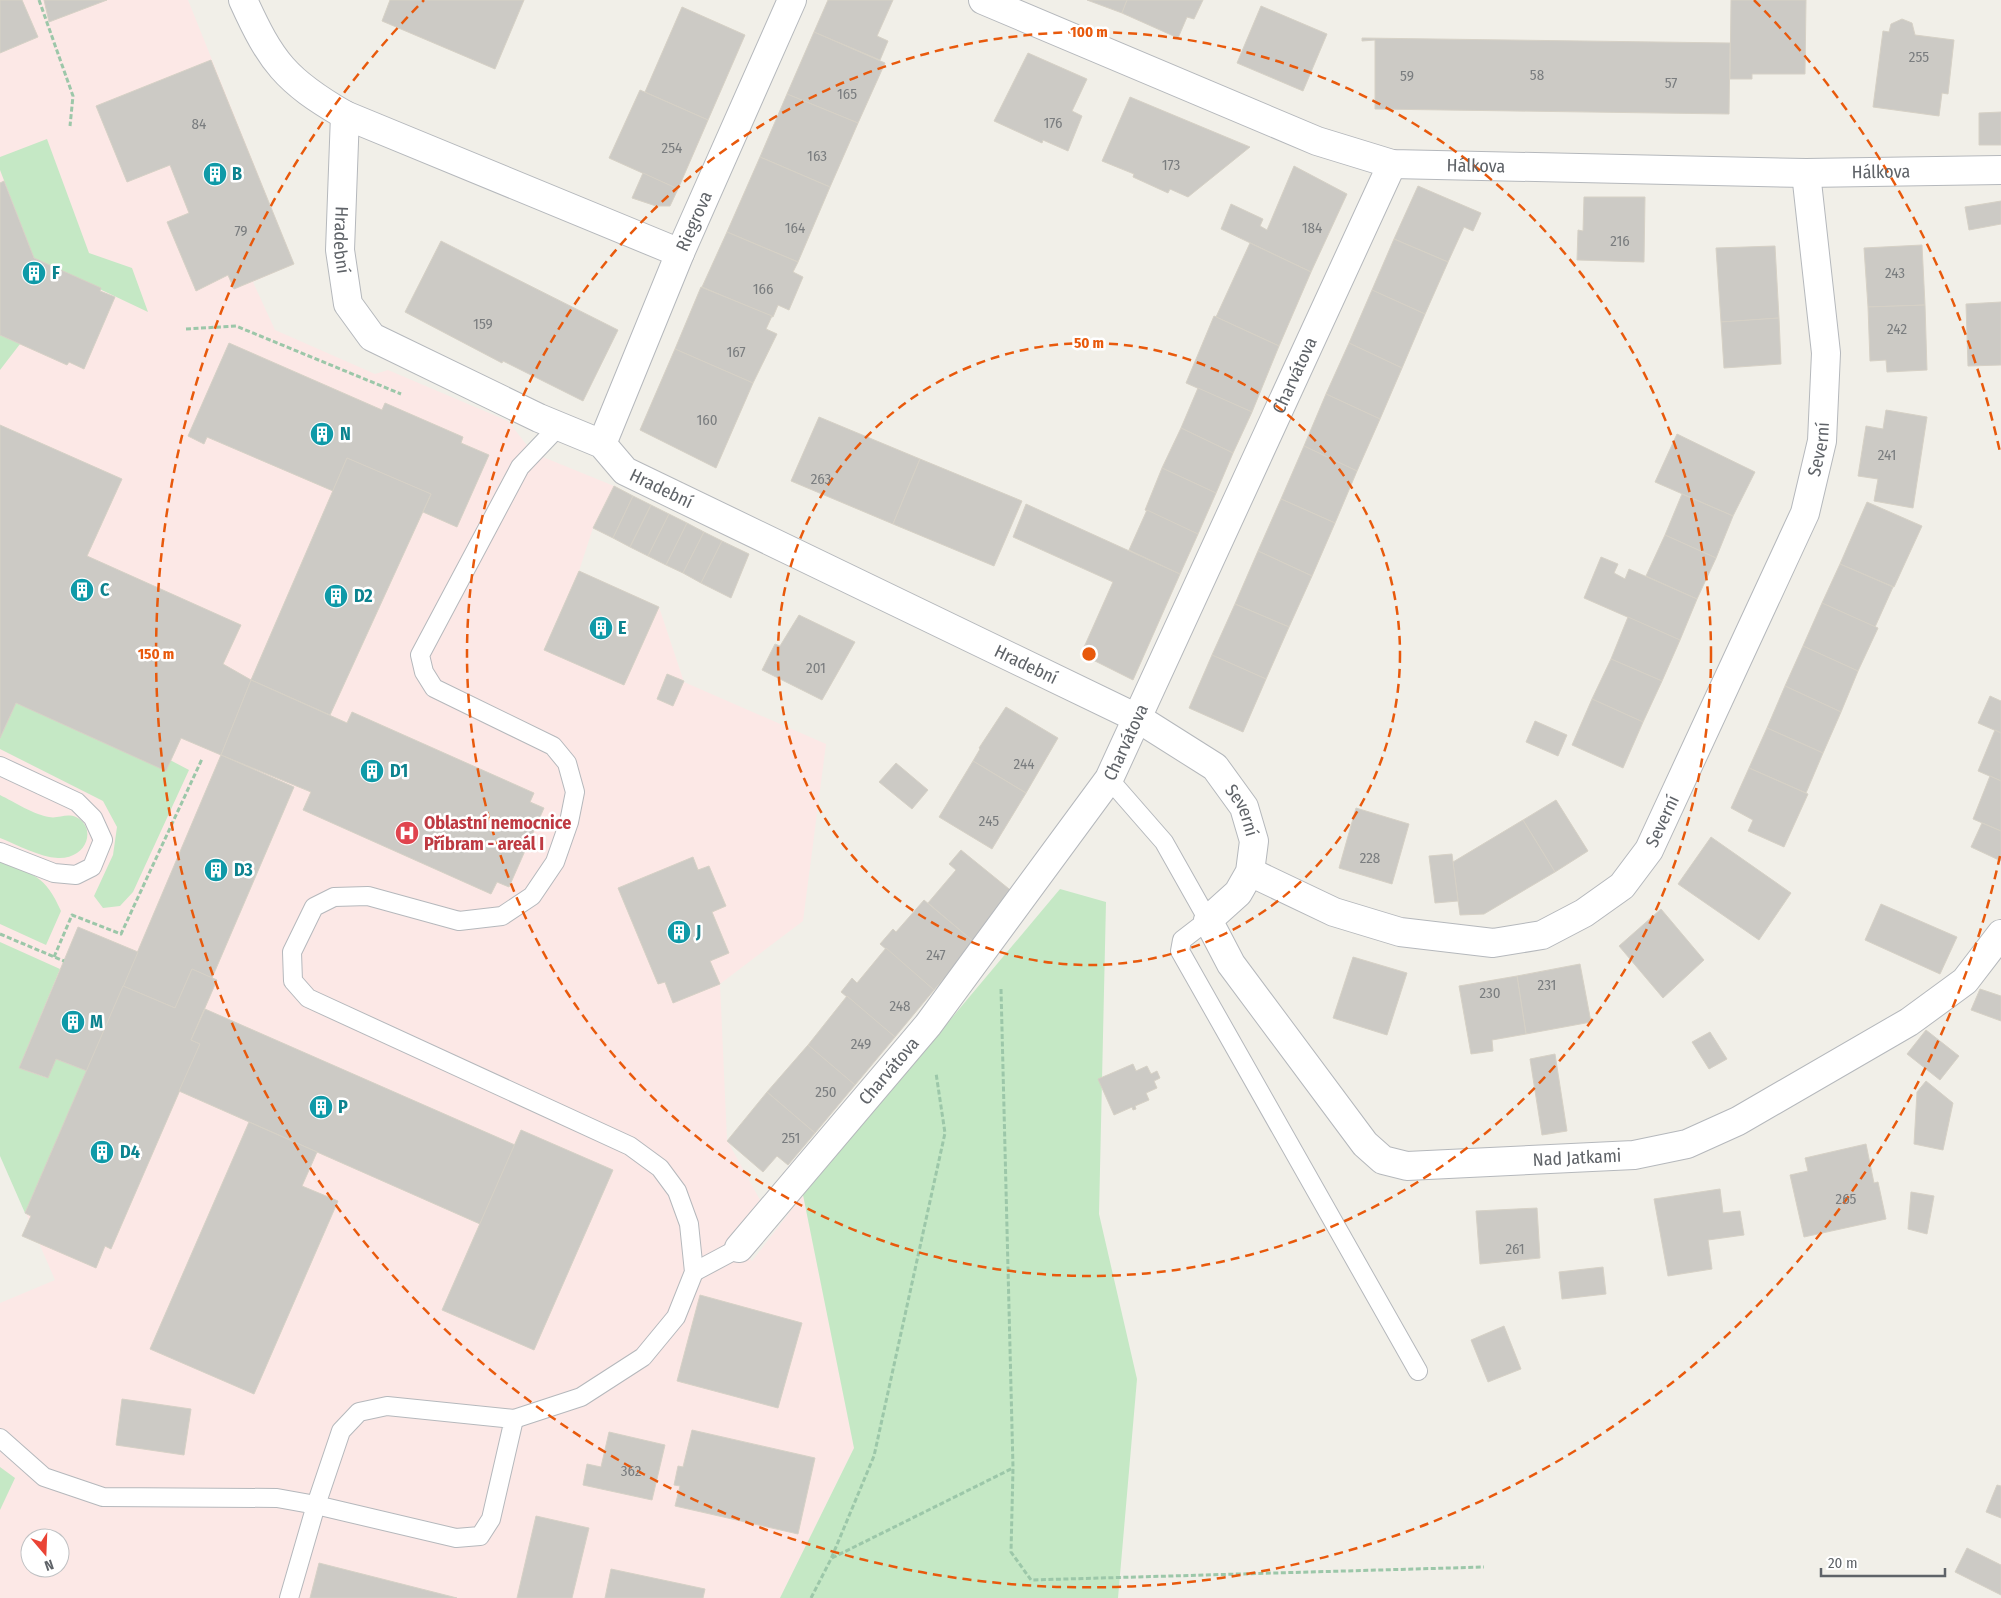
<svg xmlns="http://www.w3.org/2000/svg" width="2001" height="1598" font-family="'Fira Sans Condensed',sans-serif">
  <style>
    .medical { fill: #fce8e6; fill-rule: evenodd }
    .green { fill: #c5e8c5 }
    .building { fill: #cccac5; stroke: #d6d1c6 }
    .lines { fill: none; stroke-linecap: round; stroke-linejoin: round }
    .service-casing { stroke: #b5b8bc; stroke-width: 20 }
    .minor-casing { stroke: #b5b8bc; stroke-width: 30 }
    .path { stroke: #9cc7a9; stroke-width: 3; stroke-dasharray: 5 2.5; stroke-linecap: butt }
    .service { stroke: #fff; stroke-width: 18 }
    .minor { stroke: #fff; stroke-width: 28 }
    .ring { fill: none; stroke: #e8590c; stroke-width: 2.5; stroke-dasharray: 9 6 }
    .labels { text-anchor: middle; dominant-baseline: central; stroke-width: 5; stroke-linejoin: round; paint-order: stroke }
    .number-label { font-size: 15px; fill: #7a7d7f }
    .street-label { font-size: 18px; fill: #5f6368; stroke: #fff }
    .culture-label { font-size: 18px; font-weight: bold; fill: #0d838f; stroke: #fff; text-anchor: start }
    .health-label { font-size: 18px; font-weight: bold; fill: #be3a42; stroke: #fff; text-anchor: start }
    .centre { fill: #e8590c; stroke: #fff; stroke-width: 2.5 }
    .ring-label { font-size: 15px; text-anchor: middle; font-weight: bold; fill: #e8590c; stroke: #fff; stroke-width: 5; stroke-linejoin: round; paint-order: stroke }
  </style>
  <rect width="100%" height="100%" fill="#f1efe8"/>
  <path class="medical" d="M 22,0 L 188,0 L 294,264 L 253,282 L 275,330 L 375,374 L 388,370 L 508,421 L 533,453 L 614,486 L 593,528 L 579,571 L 659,607 L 684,682 L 826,744 L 803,921 L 720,984 L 727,1140 L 760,1200 L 728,1238 L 752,1261 L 803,1195 L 854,1448 L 780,1598 L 0,1598 L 0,1303 L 55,1280 L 0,1153 L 0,53 L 38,37 ZM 30,1538 L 60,1538 L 60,1568 L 30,1568 Z"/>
  <g class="green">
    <polygon points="47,139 89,253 132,268 148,312 34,258 0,170 0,157"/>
    <polygon points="0,335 20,344 0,370"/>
    <polygon points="16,703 170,760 189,770 133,892 120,906 103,908 94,896 113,855 117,827 103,801 0,749 0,738"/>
    <path d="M 0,795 C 14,802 35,815 49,817 C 58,819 66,813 76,817 C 97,827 88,859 58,858 C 39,857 18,845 0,838 Z"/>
    <path d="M 0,861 C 34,875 45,875 61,911 L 46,945 L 0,924 Z"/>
    <polygon points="1060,889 1106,902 1099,1214 1137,1379 1118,1598 780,1598 854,1448 803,1195"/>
    <polygon points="0,942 60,969 19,1068 47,1078 56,1059 87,1071 25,1213 0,1156"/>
    <polygon points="0,1467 15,1478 0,1510"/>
  </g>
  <g class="building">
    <polygon points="0,0 22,0 38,37 0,53"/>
    <polygon points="44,0 107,0 49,22"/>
    <polygon points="390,0 524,0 495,69 382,21"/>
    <polygon points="828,0 893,0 877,36 888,41 880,60 814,32"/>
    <polygon points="1087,0 1127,0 1122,13"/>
    <polygon points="1127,0 1203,0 1194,19 1187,17 1178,38 1122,13"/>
    <polygon points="1731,0 1806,0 1805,74 1752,74 1752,79 1730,79"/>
    <polygon points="1261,6 1327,34 1303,91 1237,63"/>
    <polygon points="682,7 745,35 708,120 645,92"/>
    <polygon points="1902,19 1912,23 1915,35 1954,40 1948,94 1942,93 1939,116 1873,107 1883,31 1889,32 1891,24"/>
    <polygon points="814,32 885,63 858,123 787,94"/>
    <polygon points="1362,38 1730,43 1729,114 1375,109 1375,40 1362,41"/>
    <polygon points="1028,53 1087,79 1072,111 1082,116 1068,151 1043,140 1042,143 994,121"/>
    <polygon points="211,60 294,264 234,289 228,275 196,291 167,222 189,213 170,165 127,182 96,106"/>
    <polygon points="640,90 708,120 678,189 609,158"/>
    <polygon points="787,94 858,123 830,187 760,157"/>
    <polygon points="1130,97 1250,147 1188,197 1170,189 1168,193 1133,177 1134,174 1102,161"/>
    <polygon points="2001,112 2001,145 1979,145 1979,113"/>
    <polygon points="760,157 830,187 798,262 727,232"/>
    <polygon points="1294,166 1347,194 1311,272 1221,229 1231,204 1263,219 1260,226 1267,230"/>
    <polygon points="643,173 678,189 670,206 656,206 632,198"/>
    <polygon points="4,181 34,258 101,288 100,291 115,297 84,369 69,362 67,365 0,335 0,183"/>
    <polygon points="1418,186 1481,213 1473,231 1464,227 1448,262 1394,239"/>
    <polygon points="1584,197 1645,197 1644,262 1577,260 1578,230 1583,231"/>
    <polygon points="2001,201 2001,224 1969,230 1965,207"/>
    <polygon points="727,232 798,262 793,272 803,277 789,310 778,305 773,317 702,287"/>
    <polygon points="1394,239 1448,262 1425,314 1372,290"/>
    <polygon points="441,241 618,330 583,401 503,361 502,363 405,312"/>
    <polygon points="1250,243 1311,272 1279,346 1216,317"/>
    <polygon points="1922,245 1925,305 1868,307 1864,248"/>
    <polygon points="1775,246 1779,318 1721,322 1716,248"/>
    <polygon points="701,287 772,316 766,329 777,334 753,383 675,349"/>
    <polygon points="1372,290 1425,314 1402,368 1349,343"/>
    <polygon points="2001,302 2001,365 1968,366 1966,304"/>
    <polygon points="1925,305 1927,370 1887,372 1886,360 1870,361 1868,307"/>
    <polygon points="1214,316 1279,346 1252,412 1186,383"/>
    <polygon points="1779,318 1781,364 1724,368 1721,322"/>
    <polygon points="229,343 382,410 385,403 463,437 461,443 489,455 457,527 423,512 431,494 347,458 333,491 207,437 204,444 188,436"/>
    <polygon points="1349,343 1402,368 1380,419 1326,394"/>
    <polygon points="675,349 753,383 716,468 640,430"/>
    <polygon points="1198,388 1252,412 1233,453 1181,428"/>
    <polygon points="1326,394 1380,419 1357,471 1304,446"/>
    <polygon points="1886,410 1927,417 1913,508 1874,501 1878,479 1858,476 1866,426 1883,429"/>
    <polygon points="819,417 920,459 893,524 791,481"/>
    <polygon points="0,425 122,479 87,556 241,625 223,664 251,680 221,755 181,738 166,771 16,703 0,738"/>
    <polygon points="1181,428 1233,453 1216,493 1162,468"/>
    <polygon points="1677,434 1755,472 1733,516 1655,482"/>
    <polygon points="1304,446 1357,471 1335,523 1281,499"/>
    <polygon points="347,458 431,494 330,715 251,680"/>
    <polygon points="920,459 1022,501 994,566 893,524"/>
    <polygon points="1162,468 1216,493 1198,534 1145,510"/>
    <polygon points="614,486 633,496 613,538 593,528"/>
    <polygon points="1682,494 1733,516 1716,558 1665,535"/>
    <polygon points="633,496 651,505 630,547 613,538"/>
    <polygon points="1281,499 1335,523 1312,576 1258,551"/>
    <polygon points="1867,502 1922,526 1894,587 1840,564"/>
    <polygon points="1026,504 1180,574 1133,680 1081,654 1113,582 1013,537"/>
    <polygon points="651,505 669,514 648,556 630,547"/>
    <polygon points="1147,510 1198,534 1180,574 1129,550"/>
    <polygon points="669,514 687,523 666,565 648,556"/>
    <polygon points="687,523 704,532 683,573 666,565"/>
    <polygon points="704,532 722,541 701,583 683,573"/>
    <polygon points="1665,535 1716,558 1697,599 1646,576"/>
    <polygon points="722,541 749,554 731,598 701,583"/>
    <polygon points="1258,551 1312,576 1289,627 1235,604"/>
    <polygon points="1601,557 1618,564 1614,573 1625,579 1629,569 1697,599 1680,640 1584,598"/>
    <polygon points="1840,564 1893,587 1875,627 1822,603"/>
    <polygon points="579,571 659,607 624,685 544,650"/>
    <polygon points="1822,603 1878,628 1858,671 1803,646"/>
    <polygon points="1235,604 1289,627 1266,679 1212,655"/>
    <polygon points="799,615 855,642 822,700 762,670 775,644 780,646"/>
    <polygon points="1628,617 1680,640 1662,681 1611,659"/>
    <polygon points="1803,646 1858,671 1841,712 1785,686"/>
    <polygon points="1212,655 1266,679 1243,732 1189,708"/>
    <polygon points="1611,659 1662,681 1643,722 1592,699"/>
    <polygon points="667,674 684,681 673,706 657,699"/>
    <polygon points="251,680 347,723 352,712 534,793 530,802 544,808 509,887 497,882 491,894 303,810 311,792 221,755"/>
    <polygon points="1785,686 1841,712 1823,753 1767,728"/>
    <polygon points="1990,696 2001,701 2001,733 1978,723"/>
    <polygon points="1592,699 1643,722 1623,768 1572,745"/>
    <polygon points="1006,707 1058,738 1026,793 973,761 980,749 979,748"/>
    <polygon points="1535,721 1567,735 1558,756 1526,742"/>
    <polygon points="1767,728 1823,753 1806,793 1749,768"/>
    <polygon points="1995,730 2001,733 2001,781 1978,771"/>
    <polygon points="221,755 294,787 212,978 192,969 175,1008 123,986"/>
    <polygon points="973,761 1026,793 992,849 939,817"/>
    <polygon points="896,763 928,790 912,809 879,782"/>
    <polygon points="1749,768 1808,794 1784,847 1748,831 1753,820 1731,808"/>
    <polygon points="1990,776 2001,781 2001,831 1973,819"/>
    <polygon points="1556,800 1588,851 1555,872 1523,820"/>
    <polygon points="1356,808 1409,824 1392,884 1339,868"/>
    <polygon points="1523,820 1555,872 1484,914 1460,915 1453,862"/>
    <polygon points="1982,823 2001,831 2001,861 1971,847"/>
    <polygon points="1711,837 1791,893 1759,940 1678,884"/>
    <polygon points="961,850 1014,893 974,942 928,903 956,870 949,864"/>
    <polygon points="1452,854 1458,901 1435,903 1429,856"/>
    <polygon points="693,857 698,870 709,866 726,906 712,912 729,953 710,961 720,984 673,1003 665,982 658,984 618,888"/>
    <polygon points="924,900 974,942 934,990 880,944 893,929 896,932"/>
    <polygon points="1881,904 1957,937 1940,974 1865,940"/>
    <polygon points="1661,909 1704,960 1663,998 1619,946"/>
    <polygon points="78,927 138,952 87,1071 56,1059 48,1078 19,1068"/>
    <polygon points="886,948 934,990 895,1037 841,992 852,978 857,983"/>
    <polygon points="1353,957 1407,973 1387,1035 1333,1018"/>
    <polygon points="1580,964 1591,1022 1526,1034 1517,976"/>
    <polygon points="192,969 217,980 191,1040 200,1044 111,1249 105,1246 96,1268 22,1236 31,1216 25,1213 123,986 175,1008"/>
    <polygon points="1517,976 1526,1034 1492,1040 1493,1051 1471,1054 1459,986"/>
    <polygon points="1980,989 2001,996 2001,1021 1971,1010"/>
    <polygon points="847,996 895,1037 855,1085 808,1045"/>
    <polygon points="205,1009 515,1145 480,1224 179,1091 200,1044 191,1040"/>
    <polygon points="1926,1030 1959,1056 1940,1080 1907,1054"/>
    <polygon points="1710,1032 1727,1059 1709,1069 1692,1042"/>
    <polygon points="808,1045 855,1085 815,1133 767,1092"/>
    <polygon points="1555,1054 1567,1131 1542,1135 1530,1059"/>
    <polygon points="1133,1064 1136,1071 1147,1066 1151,1074 1157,1071 1160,1078 1154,1081 1157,1088 1146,1093 1149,1100 1135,1106 1136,1109 1133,1110 1132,1107 1114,1115 1098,1079"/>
    <polygon points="1926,1081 1953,1103 1943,1150 1914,1144 1917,1092"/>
    <polygon points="767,1092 815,1133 788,1165 777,1156 763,1172 727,1141"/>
    <polygon points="249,1122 317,1152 302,1186 338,1201 254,1394 150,1349"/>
    <polygon points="521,1130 613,1170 534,1350 442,1310"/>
    <polygon points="1866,1144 1874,1183 1878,1182 1886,1219 1804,1237 1790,1175 1808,1171 1805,1158"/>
    <polygon points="1720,1189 1723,1213 1740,1211 1744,1235 1708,1240 1712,1269 1668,1276 1654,1199"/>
    <polygon points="1911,1192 1934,1196 1927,1234 1908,1229"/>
    <polygon points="1537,1208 1540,1258 1480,1264 1476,1211"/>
    <polygon points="1603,1267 1606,1294 1562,1299 1559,1272"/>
    <polygon points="700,1295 802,1323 778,1408 677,1381"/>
    <polygon points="1504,1326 1521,1369 1488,1382 1471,1340"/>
    <polygon points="122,1399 191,1409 184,1455 116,1445"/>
    <polygon points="692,1430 815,1458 798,1534 675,1506 680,1486 674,1485 678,1466 683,1467"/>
    <polygon points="609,1432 665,1445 652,1500 583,1485 587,1464 601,1467"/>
    <polygon points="1997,1485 2001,1486 2001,1518 1986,1512"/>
    <polygon points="536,1516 589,1528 572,1598 517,1598"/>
    <polygon points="1967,1548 2001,1565 2001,1595 1955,1572"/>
    <polygon points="319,1563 457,1598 310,1598"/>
    <polygon points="611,1569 705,1589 703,1598 605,1598"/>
  </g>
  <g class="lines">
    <g class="service-casing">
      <g id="service">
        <polyline points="0,766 77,802 93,818 103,840 92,867 76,875 54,873 0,852"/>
        <polyline points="1109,779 1164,842 1208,920 1182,940 1180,951 1418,1371"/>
        <polyline points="694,1272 739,1248"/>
        <polygon points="387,1406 514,1419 491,1519 480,1536 456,1538 316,1505 341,1431 359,1412"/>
        <polyline points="514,1419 581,1397 643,1357 676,1317 694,1272 689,1224 677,1191 660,1168 630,1146 308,998 293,981 292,952 314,907 334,897 368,896 459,921 502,916 532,896 555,862 569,822 575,792 567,763 553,746 434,688 424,672 420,655 520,467 559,426"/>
        <polyline points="0,1438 44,1477 103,1497 277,1498 316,1505 289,1598"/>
      </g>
    </g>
    <g class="minor-casing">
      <g id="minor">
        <path d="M 243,0 C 271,62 286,81 345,115 L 680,253"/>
        <path id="s1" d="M 983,0 L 1317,141 L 1392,164 L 1806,173 L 2001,170"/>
        <path id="s2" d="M 345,115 L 340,250 L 348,304 L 372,337 L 539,418 L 602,444 L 625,471 L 1139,719 L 1215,767 L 1244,807 L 1254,841 L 1250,872 L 1238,893 L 1208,920 L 1231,964 L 1365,1144 L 1383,1160 L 1407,1166 L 1634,1155 L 1687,1144 L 1738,1121 L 1909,1022 L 1965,981 L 2001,934"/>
        <path id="s3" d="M 602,444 L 680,253 L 792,0"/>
        <path id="s4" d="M 1250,872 L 1334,912 L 1400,932 L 1493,943 L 1542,935 L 1584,913 L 1622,886 L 1649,850 L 1805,513 L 1822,441 L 1826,353 L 1806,173"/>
        <path id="s5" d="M 739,1248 L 928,1025 L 1109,779 L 1392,164"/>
      </g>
    </g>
    <g class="path">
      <polyline points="39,0 73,96 70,126"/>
      <polyline points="186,329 236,326 401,394"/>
      <polyline points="0,934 64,961"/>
      <polyline points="54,957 72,915 121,934 202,759"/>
      <polyline points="1001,989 1013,1468 1011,1552 1031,1580 1484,1567"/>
      <polyline points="832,1558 1013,1468"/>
      <polyline points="811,1598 831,1559 874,1456 945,1133 936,1073"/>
    </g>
    <use href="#service" class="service"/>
    <use href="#minor" class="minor"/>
  </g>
  <g class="ring">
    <circle cx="1089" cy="654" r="311"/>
    <circle cx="1089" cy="654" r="622"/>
    <path d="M2000 856A933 933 0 1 1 424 0M1754 0A933 933 0 0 1 2000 452"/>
  </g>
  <defs>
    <g id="building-disc" transform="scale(1.25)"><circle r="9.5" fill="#0f9aa8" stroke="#fff"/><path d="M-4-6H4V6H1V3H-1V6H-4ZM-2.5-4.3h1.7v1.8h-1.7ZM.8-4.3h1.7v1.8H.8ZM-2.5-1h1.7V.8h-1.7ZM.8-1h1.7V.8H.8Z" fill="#fff"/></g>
    <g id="hospital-disc" transform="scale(1.25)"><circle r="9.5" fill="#e0444e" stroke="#fff"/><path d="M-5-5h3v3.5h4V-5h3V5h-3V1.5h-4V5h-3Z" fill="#fff"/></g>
  </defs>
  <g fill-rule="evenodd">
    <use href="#building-disc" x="215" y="174"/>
    <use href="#building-disc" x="34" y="273"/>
    <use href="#building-disc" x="322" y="434"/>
    <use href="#building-disc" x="82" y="590"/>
    <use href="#building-disc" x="336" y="596"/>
    <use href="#building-disc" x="601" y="628"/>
    <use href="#building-disc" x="372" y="771"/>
    <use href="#hospital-disc" x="407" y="833"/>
    <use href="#building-disc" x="216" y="870"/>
    <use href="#building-disc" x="679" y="932"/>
    <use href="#building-disc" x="73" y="1022"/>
    <use href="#building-disc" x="321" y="1107"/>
    <use href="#building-disc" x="102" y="1152"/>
  </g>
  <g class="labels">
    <g class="number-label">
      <text x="1919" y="57">255</text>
      <text x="1537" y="75">58</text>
      <text x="1407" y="76">59</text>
      <text x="1671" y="83">57</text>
      <text x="847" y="94">165</text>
      <text x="1053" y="123">176</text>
      <text x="199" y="124">84</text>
      <text x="672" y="148">254</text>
      <text x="817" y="156">163</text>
      <text x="1171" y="165">173</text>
      <text x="795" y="228">164</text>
      <text x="1312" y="228">184</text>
      <text x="241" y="231">79</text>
      <text x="1620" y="241">216</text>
      <text x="1895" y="273">243</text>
      <text x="763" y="289">166</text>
      <text x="483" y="324">159</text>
      <text x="1897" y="329">242</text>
      <text x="736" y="352">167</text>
      <text x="707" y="420">160</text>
      <text x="1887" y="455">241</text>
      <text x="821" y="479">263</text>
      <text x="816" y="668">201</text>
      <text x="1024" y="764">244</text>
      <text x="989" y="821">245</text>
      <text x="1370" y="858">228</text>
      <text x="936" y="955">247</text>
      <text x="1547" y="985">231</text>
      <text x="1490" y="993">230</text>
      <text x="900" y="1006">248</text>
      <text x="861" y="1044">249</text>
      <text x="826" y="1092">250</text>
      <text x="791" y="1138">251</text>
      <text x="1846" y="1199">265</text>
      <text x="1515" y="1249">261</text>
      <text x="631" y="1471">362</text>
    </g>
    <g class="street-label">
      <text stroke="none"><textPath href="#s1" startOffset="525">Hálkova</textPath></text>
      <text stroke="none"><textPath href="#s1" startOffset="930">Hálkova</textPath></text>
      <text stroke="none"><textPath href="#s3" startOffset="241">Riegrova</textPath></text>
      <text stroke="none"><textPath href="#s2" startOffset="125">Hradební</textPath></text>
      <text stroke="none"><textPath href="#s5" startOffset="1042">Charvátova</textPath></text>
      <text stroke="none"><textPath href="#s4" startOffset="881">Severní</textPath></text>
      <text stroke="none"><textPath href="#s2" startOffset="560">Hradební</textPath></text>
      <text stroke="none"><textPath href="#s2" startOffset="965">Hradební</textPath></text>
      <text stroke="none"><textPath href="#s5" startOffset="638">Charvátova</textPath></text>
      <text stroke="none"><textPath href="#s2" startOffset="1232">Severní</textPath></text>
      <text stroke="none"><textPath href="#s4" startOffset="476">Severní</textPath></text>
      <text stroke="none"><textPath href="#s5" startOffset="232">Charvátova</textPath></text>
      <text stroke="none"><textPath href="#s2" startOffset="1854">Nad Jatkami</textPath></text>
    </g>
    <g class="culture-label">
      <text x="232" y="174">B</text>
      <text x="52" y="273">F</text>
      <text x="340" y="434">N</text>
      <text x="100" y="590">C</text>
      <text x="354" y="596">D2</text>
      <text x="618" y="628">E</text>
      <text x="390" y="771">D1</text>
      <text x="234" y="870">D3</text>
      <text x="696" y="932">J</text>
      <text x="90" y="1022">M</text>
      <text x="338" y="1107">P</text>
      <text x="120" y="1152">D4</text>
    </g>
    <g class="health-label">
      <text x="424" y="823">Oblastní nemocnice<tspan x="424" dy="21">Příbram - areál I</tspan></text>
    </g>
  </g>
  <circle cx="1089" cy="654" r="8" class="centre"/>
  <g class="ring-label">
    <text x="1089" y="37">100 m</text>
    <text x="1089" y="348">50 m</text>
    <text x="156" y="659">150 m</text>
  </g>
  <g transform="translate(45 1553) rotate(161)"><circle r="24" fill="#ffffff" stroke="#bfc1c3"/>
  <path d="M0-4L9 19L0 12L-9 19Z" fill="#ea4335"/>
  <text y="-8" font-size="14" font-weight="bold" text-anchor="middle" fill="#5f6368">N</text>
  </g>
  <path d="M1821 1568v8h124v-8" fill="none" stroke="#5f6368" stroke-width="2.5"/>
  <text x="1828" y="1568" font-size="15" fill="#5f6368" stroke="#ffffff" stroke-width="4" paint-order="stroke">20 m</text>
</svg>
